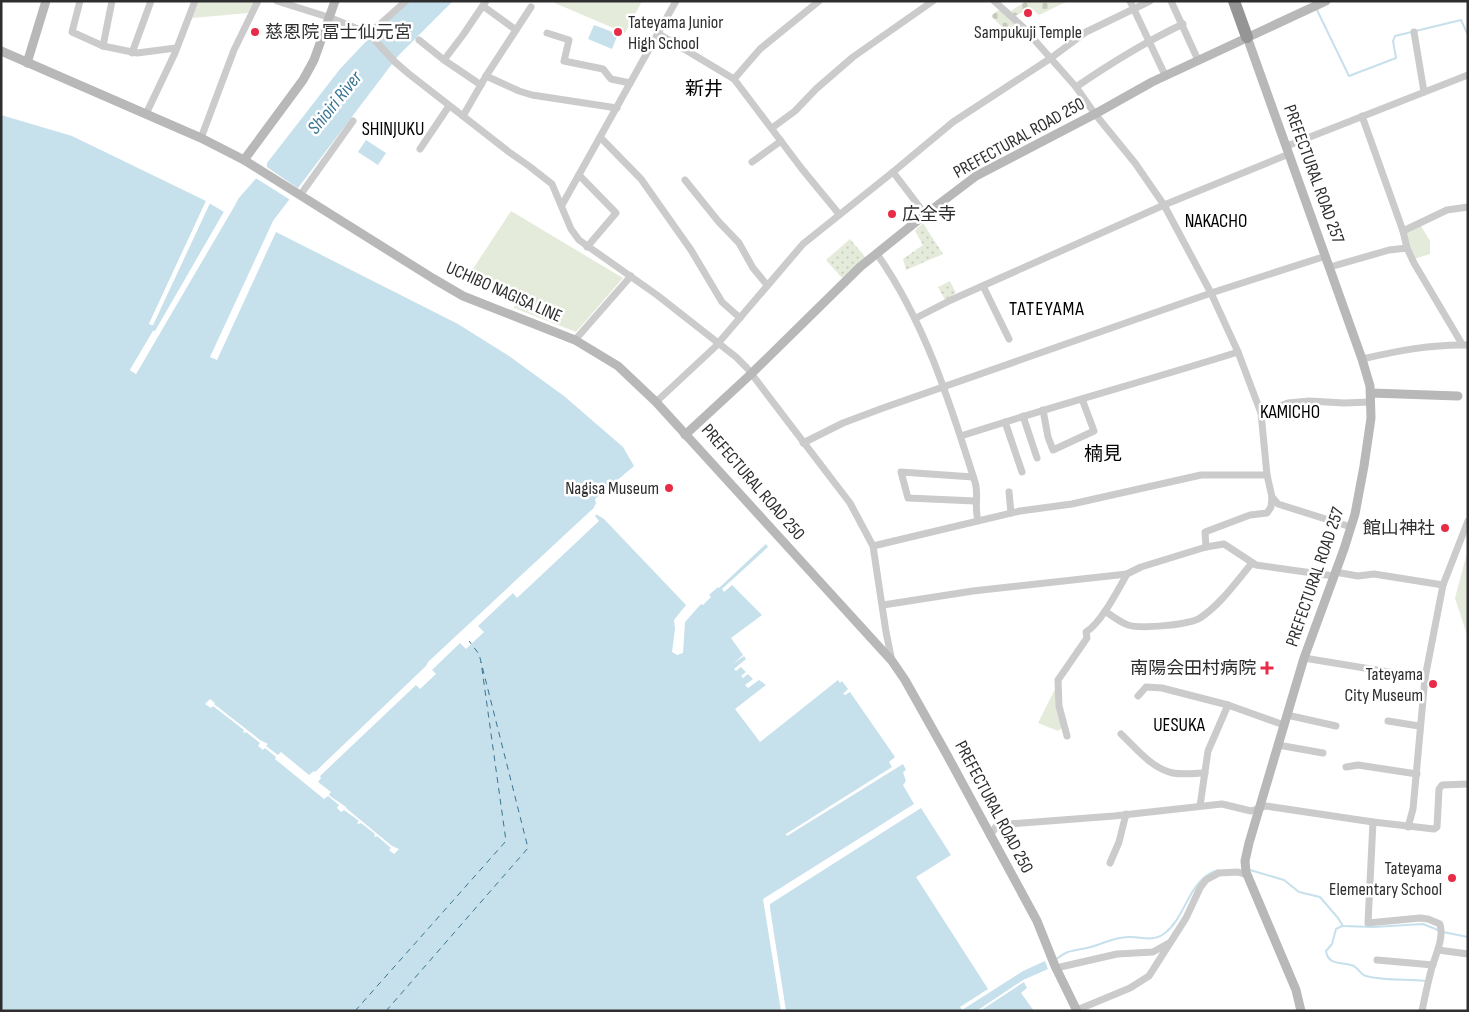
<svg xmlns="http://www.w3.org/2000/svg" width="1469" height="1012" font-family="'Sofia Sans Condensed','Noto Sans JP',sans-serif">
  <style>
    .grass { fill: url(#grass-dots) }
    .cemetery { fill: url(#cemetery-stones) }
    .park { fill: #e5ebdb }
    .water { fill: #c6e0ec }
    .pier { fill: #fff }
    .lines { fill: none; stroke-linecap: round; stroke-linejoin: round }
    .stream { stroke: #c6e0ec; stroke-width: 2 }
    .ferry { stroke: #3a7591; stroke-width: 1; stroke-dasharray: 6 5; stroke-linecap: butt }
    .street { stroke: #cbcbcb; stroke-width: 7 }
    .secondary { stroke: #b8b8b8; stroke-width: 9 }
    .highway { stroke: #959595; stroke-width: 12 }
    .poi-dot { fill: #e82c47; stroke: #fff; stroke-width: 2 }
    .labels { text-anchor: middle; dominant-baseline: central; stroke-width: 5; stroke-linejoin: round; paint-order: stroke }
    .poi-label { font-size: 18px; fill: #2e2e2e; stroke: #fff; text-anchor: end }
    .street-label { font-size: 18px; fill: #2e2e2e; stroke: #fff }
    .neighbourhood-label { font-size: 19px; fill: #000; stroke: #fff }
    .water-label { font-size: 19px; font-style: italic; fill: #3a7591; stroke: #fff }
    .quarter-label { font-size: 20px; letter-spacing: 1px; fill: #000; stroke: #fff }
  </style>
  <defs>
    <pattern id="grass-dots" width="8" height="8" patternUnits="userSpaceOnUse" patternTransform="scale(1.25)"><rect width="8" height="8" fill="#e5ebdb"/><path d="M2 2h.1M6 6h.1" fill="none" stroke="#c5cabc" stroke-width="1.8" stroke-linecap="round"/></pattern>
    <pattern id="cemetery-stones" width="16" height="16" patternUnits="userSpaceOnUse" patternTransform="scale(1.25)"><rect width="16" height="16" fill="#e5ebdb"/><path d="M2 7V4a2 2 0 0 1 4 0v3zM10 15v-3a2 2 0 0 1 4 0v3z" fill="#c5cabc"/></pattern>
  </defs>
  <rect width="100%" height="100%" fill="#fff"/>
  <g class="grass">
    <polygon points="923,223 943,254 906,270 903,259 923,245 915,231"/>
    <polygon points="850,239 866,258 842,278 826,260"/>
    <polygon points="950,281 956,293 945,300 938,287"/>
  </g>
  <g class="cemetery">
    <polygon points="1026,1 1068,1 1039,15 1031,8 1015,16 1011,11"/>
    <polygon points="1001,10 1018,27 1009,34 991,16 997,11"/>
  </g>
  <g class="park">
    <polygon points="199,1 255,1 249,13 192,18"/>
    <polygon points="550,1 642,1 625,33"/>
    <polygon points="511,211 623,278 576,332 514,308 515,301 471,283 467,278"/>
    <polygon points="1421,226 1430,241 1430,254 1414,259 1409,247 1406,233"/>
    <polygon points="1468,549 1468,638 1455,598"/>
    <polygon points="1055,689 1062,725 1061,729 1058,731 1038,723"/>
  </g>
  <g class="water">
    <polygon points="409,1 453,1 398,56 273,221 210,357 217,360 276,232 458,324 509,356 564,396 623,447 634,466 595,499 596,503 594,507 596,514 604,519 686,605 674,620 675,629 672,652 677,655 683,653 685,622 701,604 703,605 711,597 709,595 718,587 719,588 766,544 768,547 722,589 724,592 732,585 762,615 731,638 743,655 733,664 744,656 746,659 734,669 736,671 741,667 746,672 741,676 743,678 748,674 753,679 745,685 748,688 759,680 766,685 735,709 760,742 838,680 840,683 842,681 848,689 843,694 845,695 850,692 895,757 889,762 892,767 786,834 787,836 903,764 906,770 903,772 906,781 903,785 914,804 763,899 781,1011 1,1011 1,115 72,136 206,201 149,324 153,325 209,203 224,212 155,332 153,331 130,370 136,374 238,199 267,166 267,163 340,69 373,34"/>
    <polygon points="594,25 618,34 612,49 588,39"/>
    <polygon points="366,140 386,153 378,165 358,152"/>
    <polygon points="921,808 951,855 916,877 988,989 960,1007 962,1010 1023,971 1045,961 1048,969 1023,980 978,1010 979,1011 786,1011 770,908 770,904"/>
    <polygon points="1024,982 1027,988 1021,993 1034,1011 980,1011"/>
  </g>
  <g class="pier">
    <polygon points="264,165 299,189 292,201 254,177"/>
    <polygon points="236,198 238,199 234,207 136,374 130,370 153,331 155,331 225,210 226,214 157,333 154,334 134,370 136,371"/>
    <polygon points="207,199 211,201 153,325 149,324"/>
    <polygon points="599,503 597,507 598,513 595,516 599,521 517,598 513,593 478,626 484,632 466,649 460,643 432,670 436,674 420,689 416,685 320,776 321,778 318,782 331,792 329,794 330,796 346,807 346,808 392,846 399,849 394,854 389,850 391,848 377,836 376,837 374,836 375,834 361,823 359,824 357,823 359,821 344,810 341,812 337,808 339,805 328,796 324,799 275,759 276,757 265,748 263,750 258,746 260,743 246,732 245,733 243,732 244,730 213,706 211,708 205,704 210,699 215,703 214,704 260,740 268,744 266,746 278,755 281,752 309,775 314,771 315,772 426,666 428,662"/>
  </g>
  <g class="lines">
    <g class="stream">
      <polyline points="1316,8 1349,76 1396,58 1393,41 1395,36 1461,20 1468,35"/>
      <polyline points="1250,870 1284,880 1299,892 1320,897 1338,918 1343,926 1374,927 1423,924 1438,930"/>
      <path d="M 1342,926 L 1336,929 L 1332,944 L 1326,951 C 1328,965 1340,962 1351,965 C 1358,966 1359,974 1366,976 C 1384,981 1406,979 1425,981"/>
      <polyline points="1443,932 1468,937"/>
      <path d="M 1055,960 C 1059,957 1063,954 1068,952 C 1075,950 1083,949 1091,947 C 1102,944 1115,937 1128,937 C 1141,936 1152,943 1165,933 C 1187,916 1188,879 1218,870"/>
    </g>
    <g class="ferry">
      <polyline points="355,1011 506,841 481,662"/>
      <polyline points="386,1011 528,848 479,654 469,641"/>
    </g>
    <g class="street">
      <polyline points="80,1 72,32 103,46"/>
      <polyline points="112,1 103,46 137,53 176,48"/>
      <polyline points="277,1 331,18 368,33 395,62 409,74 509,152 529,166 552,184 571,229 579,240 657,295 736,357 747,368 850,503 873,546 886,632 892,661"/>
      <polyline points="994,1 1023,27 1076,87 1095,114 1135,163 1164,205 1211,293 1238,352 1261,413 1267,475 1272,497 1278,504 1351,527"/>
      <polyline points="1130,1 1165,75"/>
      <polyline points="1171,1 1198,60"/>
      <polyline points="483,6 516,30"/>
      <polyline points="1414,32 1424,92"/>
      <polyline points="547,33 569,40 564,61 603,69 611,79 630,83"/>
      <polyline points="369,34 406,1"/>
      <polyline points="659,34 734,79 802,169 839,214"/>
      <polyline points="419,40 444,60 481,85"/>
      <polyline points="132,53 151,1"/>
      <polyline points="444,60 463,35 486,1"/>
      <polyline points="486,76 519,91 532,95 617,108"/>
      <polyline points="734,79 760,49 819,1"/>
      <path d="M 1076,87 C 1111,63 1145,42 1183,24"/>
      <polyline points="146,114 175,53 195,1"/>
      <polyline points="463,116 486,76 531,7"/>
      <polyline points="1362,116 1403,231 1407,248"/>
      <polyline points="772,128 795,111 816,89 853,57 933,1"/>
      <polyline points="201,138 234,50 258,1"/>
      <polyline points="601,138 641,179 691,250 722,302 740,318"/>
      <polyline points="1287,146 1468,75"/>
      <polyline points="420,149 449,106"/>
      <polyline points="752,162 781,141"/>
      <polyline points="893,172 925,214"/>
      <polyline points="579,175 616,213 587,247"/>
      <polyline points="685,180 718,221 739,243 753,268 767,285"/>
      <polyline points="301,194 353,121"/>
      <polyline points="562,205 676,1"/>
      <polyline points="1403,231 1447,210 1468,207"/>
      <path d="M 877,254 C 925,322 950,403 975,482 C 979,494 974,508 978,520"/>
      <polyline points="1330,267 1389,250 1407,248 1414,263 1462,344"/>
      <polyline points="983,286 1009,339"/>
      <polyline points="916,318 951,300 1164,205 1289,154"/>
      <polyline points="575,340 631,276"/>
      <path d="M 1362,359 C 1397,351 1432,344 1468,345"/>
      <polyline points="656,402 715,347 803,244 893,172 953,122 1051,58 1086,32 1150,1"/>
      <polyline points="1043,410 1048,437 1053,450 1094,431 1082,399"/>
      <polyline points="1261,413 1288,403 1309,401 1344,403 1371,402"/>
      <polyline points="1023,416 1037,458"/>
      <polyline points="1005,422 1022,472"/>
      <path d="M 961,436 C 1053,406 1146,381 1238,352"/>
      <polyline points="803,443 843,423 883,408 1211,293 1326,256"/>
      <polyline points="973,477 901,472 908,498 975,501"/>
      <polyline points="1009,492 1011,513"/>
      <polyline points="873,546 1020,511 1072,504 1201,475 1267,475"/>
      <polyline points="1206,547 1205,532 1250,515 1267,513 1271,507 1272,497"/>
      <polyline points="1335,572 1358,576 1374,574 1443,585"/>
      <polyline points="883,605 973,591 1127,574 1141,567 1206,547 1224,544 1256,565 1334,576"/>
      <path d="M 1105,611 C 1112,616 1120,622 1128,625 C 1140,629 1189,625 1200,618 C 1221,604 1236,582 1252,563"/>
      <polyline points="1304,658 1425,678"/>
      <polyline points="1138,696 1146,687 1162,688 1228,705 1284,725"/>
      <polyline points="1287,715 1336,726"/>
      <polyline points="1388,721 1419,726"/>
      <path d="M 1121,734 C 1136,748 1152,769 1173,773 C 1184,775 1195,773 1205,773"/>
      <path d="M 1067,736 L 1059,706 L 1058,680 L 1087,638 L 1086,632 C 1101,623 1118,590 1127,574"/>
      <polyline points="1278,745 1323,753"/>
      <polyline points="1346,767 1358,765 1417,774"/>
      <polyline points="1200,806 1208,751 1228,705"/>
      <path d="M 1373,822 L 1368,923 L 1420,918 L 1428,919 L 1440,924 C 1444,938 1436,954 1432,967 C 1428,982 1425,996 1422,1011"/>
      <polyline points="1408,827 1413,809 1425,678 1443,585 1468,521"/>
      <polyline points="990,836 997,825 1114,816 1222,804 1251,811 1266,806 1373,822 1434,829 1437,827 1439,789 1442,785 1468,784"/>
      <polyline points="1110,863 1119,842 1126,814"/>
      <polyline points="1438,950 1468,954"/>
      <polyline points="1377,960 1433,965"/>
      <polyline points="1056,968 1117,954 1153,952 1169,943"/>
      <polyline points="1077,1010 1130,988 1149,976 1186,918 1200,888 1206,880 1219,873 1238,872 1247,875"/>
    </g>
    <g class="secondary">
      <polyline points="1247,37 1362,359 1370,386 1371,418 1364,466 1355,514 1344,549 1304,658 1249,843 1245,861 1246,872 1296,990 1301,1011"/>
      <polyline points="1,51 201,138 244,160 434,279 463,296 575,340 618,366 656,402 892,661 905,680 946,753 1037,921 1055,966 1077,1011"/>
      <polyline points="27,63 46,1"/>
      <polyline points="244,160 303,80 314,60 335,1"/>
      <polyline points="1371,393 1458,396"/>
      <polyline points="685,435 751,374 860,267 922,217 976,176 1095,114 1152,82 1326,1"/>
    </g>
    <polyline class="highway" points="1234,1 1247,37"/>
  </g>
  <g class="poi-dot">
    <circle cx="1028" cy="13" r="5"/>
    <circle cx="255" cy="32" r="5"/>
    <circle cx="618" cy="32" r="5"/>
    <circle cx="892" cy="214" r="5"/>
    <circle cx="669" cy="488" r="5"/>
    <circle cx="1445" cy="528" r="5"/>
    <path d="M1264.5 660.5h5v5h5v5h-5v5h-5v-5h-5v-5h5z"/>
    <circle cx="1433" cy="684" r="5"/>
    <circle cx="1452" cy="878" r="5"/>
  </g>
  <g class="labels">
    <g class="poi-label">
      <text x="628" y="22" text-anchor="start">Tateyama Junior<tspan x="628" dy="21">High School</tspan></text>
      <text x="265" y="32" text-anchor="start">慈恩院 冨士仙元宮</text>
      <text x="1028" y="32" text-anchor="middle">Sampukuji Temple</text>
      <text x="902" y="214" text-anchor="start">広全寺</text>
      <text x="659" y="488">Nagisa Museum</text>
      <text x="1435" y="528">館山神社</text>
      <text x="1256" y="668">南陽会田村病院</text>
      <text x="1423" y="674">Tateyama<tspan x="1423" dy="21">City Museum</tspan></text>
      <text x="1442" y="868">Tateyama<tspan x="1442" dy="21">Elementary School</tspan></text>
    </g>
    <g class="street-label">
      <text transform="translate(1019 138) rotate(-29)">PREFECTURAL ROAD 250</text>
      <text transform="translate(1314 174) rotate(70)">PREFECTURAL ROAD 257</text>
      <text transform="translate(504 292) rotate(24)">UCHIBO NAGISA LINE</text>
      <text transform="translate(753 482) rotate(49)">PREFECTURAL ROAD 250</text>
      <text transform="translate(1315 577) rotate(-71)">PREFECTURAL ROAD 257</text>
      <text transform="translate(994 807) rotate(62)">PREFECTURAL ROAD 250</text>
    </g>
    <g class="neighbourhood-label">
      <text x="704" y="89">新井</text>
      <text x="393" y="129">SHINJUKU</text>
      <text x="1216" y="221">NAKACHO</text>
      <text x="1290" y="412">KAMICHO</text>
      <text x="1103" y="454">楠見</text>
      <text x="1179" y="725">UESUKA</text>
    </g>
    <g class="water-label">
      <text transform="translate(335 103) rotate(-51)">Shioiri River</text>
    </g>
    <g class="quarter-label">
      <text x="1047" y="309">TATEYAMA</text>
    </g>
  </g>
  <rect width="1469" height="1012" fill="none" stroke="#2e2e2e" stroke-width="5"/>
</svg>
